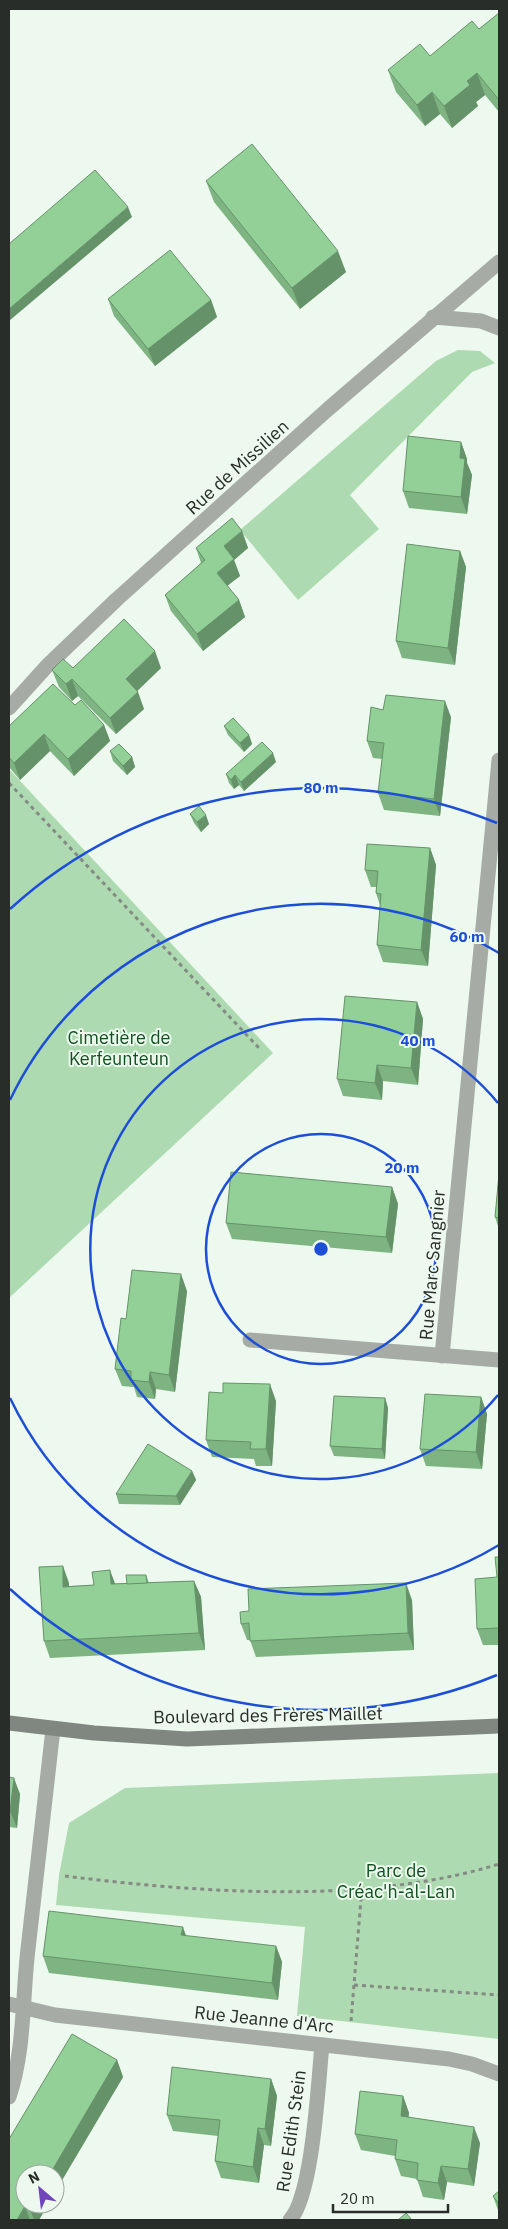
<svg xmlns="http://www.w3.org/2000/svg" width="508" height="2229" font-family="'IBM Plex Sans',sans-serif">
  <style>
    .green { fill: #aedab1 }
    .lines { fill: none; stroke-linecap: round; stroke-linejoin: round }
    .path { stroke: #838b84; stroke-width: 3; stroke-dasharray: 4 4; stroke-linecap: butt }
    .street { stroke: #a6aba6; stroke-width: 15 }
    .secondary { stroke: #808780; stroke-width: 15 }
    .wall { fill: #7eb382 }
    .shaded-wall { fill: #66926a }
    .building { fill: #92d097; stroke: #66926a }
    .ring { fill: none; stroke: #1d4ed8; stroke-width: 2.5 }
    .labels { text-anchor: middle; dominant-baseline: central; stroke-width: 4; stroke-linejoin: round; paint-order: stroke }
    .street-label { font-size: 18px; fill: #282d29; stroke: #edf9ee }
    .park-label { font-size: 18px; fill: #0f511d; stroke: #edf9ee }
    .centre { fill: #1d4ed8; stroke: #edf9ee; stroke-width: 2.5 }
    .ring-label { font-size: 15px; text-anchor: middle; font-weight: bold; fill: #1d4ed8; stroke: #edf9ee; stroke-width: 4; stroke-linejoin: round; paint-order: stroke }
  </style>
  <rect width="100%" height="100%" fill="#edf9ee"/>
  <g class="green">
    <polygon points="458,350 480,351 495,363 472,372 350,495 379,529 298,600 240,530 436,361"/>
    <polygon points="9,769 273,1053 9,1298"/>
    <polygon points="499,1773 499,2039 297,2016 305,1927 56,1905 59,1875 69,1823 125,1788"/>
  </g>
  <g class="lines">
    <g class="path">
      <polyline points="9,783 259,1048"/>
      <path d="M 65,1876 C 201,1893 367,1905 499,1864"/>
      <polyline points="354,1985 499,1995"/>
      <polyline points="351,2021 362,1887"/>
    </g>
    <g class="street">
      <polyline points="433,317 481,321 499,328"/>
      <polyline points="9,708 47,666 116,600 327,410 499,262"/>
      <polyline points="250,1340 499,1360"/>
      <polyline points="442,1356 499,760"/>
      <polyline points="9,2004 55,2015 449,2059 472,2064 499,2074"/>
      <path d="M 9,2097 C 25,2049 22,1999 28,1949 C 36,1876 45,1803 53,1729"/>
      <path d="M 290,2220 C 313,2194 318,2084 322,2045"/>
    </g>
    <polyline class="secondary" points="9,1723 94,1733 187,1739 499,1726"/>
  </g>
  <g class="wall">
    <polygon points="499,13 499,112 485,95 476,102 478,106 452,128 440,114 425,126 396,92 388,70 430,56 479,29"/>
    <polygon points="206,181 346,272 300,309 214,202"/>
    <polygon points="108,299 211,300 217,317 155,366 114,316"/>
    <polygon points="461,442 467,459 467,463 472,475 467,514 409,508 403,491"/>
    <polygon points="242,531 248,548 234,560 240,576 227,586 239,600 245,617 203,651 171,611 165,595 201,563 196,548"/>
    <polygon points="460,551 466,567 455,665 402,658 396,641"/>
    <polygon points="73,668 161,668 137,691 144,709 116,734 78,696 72,701 59,687 52,670"/>
    <polygon points="75,705 104,725 110,741 74,776 50,751 20,780 9,767 9,726"/>
    <polygon points="383,710 451,717 440,816 384,810 378,793 382,759 373,758 367,741"/>
    <polygon points="224,726 249,735 252,744 244,752 228,735"/>
    <polygon points="110,751 132,757 135,767 127,775 113,761"/>
    <polygon points="276,762 244,791 239,785 234,789 229,783 226,774"/>
    <polygon points="190,814 209,824 201,832 194,823"/>
    <polygon points="430,848 436,865 428,966 383,962 377,945 380,905 376,893 376,887 371,887 365,870"/>
    <polygon points="417,1002 423,1019 418,1085 383,1081 382,1100 343,1096 337,1079"/>
    <polygon points="499,1174 499,1229 495,1217"/>
    <polygon points="392,1187 398,1204 392,1253 232,1239 226,1223"/>
    <polygon points="187,1291 175,1392 156,1389 155,1399 137,1397 134,1387 122,1386 115,1369 126,1319"/>
    <polygon points="481,1397 487,1414 482,1469 426,1466 420,1449"/>
    <polygon points="385,1398 388,1408 385,1459 334,1456 330,1446"/>
    <polygon points="276,1401 272,1466 256,1466 254,1459 212,1457 206,1440"/>
    <polygon points="192,1471 196,1480 180,1505 119,1504 116,1494"/>
    <polygon points="499,1557 499,1645 483,1645 477,1629 497,1577"/>
    <polygon points="146,1575 149,1583 194,1581 201,1597 205,1650 50,1658 44,1641 69,1583 69,1586 127,1584"/>
    <polygon points="412,1600 414,1650 256,1657 250,1640 247,1640 241,1624"/>
    <polygon points="9,1777 20,1794 17,1828 9,1827"/>
    <polygon points="276,1946 282,1962 278,2000 49,1973 43,1956"/>
    <polygon points="117,2060 123,2077 55,2192 55,2174 25,2204 48,2204 39,2220 9,2220"/>
    <polygon points="271,2079 277,2096 271,2146 264,2145 259,2183 221,2178 215,2161 218,2136 173,2131 167,2115"/>
    <polygon points="403,2096 409,2113 408,2117 480,2143 474,2186 447,2182 444,2200 423,2197 417,2179 401,2176 395,2159 395,2156 361,2150 355,2134"/>
    <polygon points="499,2191 499,2213 493,2196"/>
  </g>
  <g class="shaded-wall">
    <polygon points="477,73 485,95 476,102 478,106 452,128 444,106 467,81"/>
    <polygon points="432,92 440,114 425,126 417,105"/>
    <polygon points="128,207 132,217 9,321 9,309"/>
    <polygon points="338,251 346,272 300,309 292,288"/>
    <polygon points="211,300 217,317 155,366 148,349"/>
    <polygon points="461,442 467,459 467,463 472,475 467,514 461,497 460,458"/>
    <polygon points="242,531 248,548 234,560 240,576 223,589 217,573 224,546"/>
    <polygon points="460,551 466,567 455,665 448,648"/>
    <polygon points="239,600 245,617 203,651 197,634"/>
    <polygon points="155,651 161,668 132,696 126,679"/>
    <polygon points="72,679 78,696 72,701 66,684"/>
    <polygon points="138,692 144,709 116,734 110,718"/>
    <polygon points="445,701 451,717 440,816 434,799"/>
    <polygon points="104,725 110,741 74,776 68,759"/>
    <polygon points="44,734 50,751 20,780 14,763"/>
    <polygon points="249,735 252,744 244,752 240,743"/>
    <polygon points="273,753 276,762 244,791 241,782"/>
    <polygon points="132,757 135,767 127,775 123,766"/>
    <polygon points="235,775 239,785 234,789 231,780"/>
    <polygon points="206,815 209,824 201,832 197,822"/>
    <polygon points="430,848 436,865 428,966 421,950"/>
    <polygon points="417,1002 423,1019 418,1085 411,1068"/>
    <polygon points="377,1065 383,1081 382,1100 375,1083"/>
    <polygon points="392,1187 398,1204 392,1253 386,1237"/>
    <polygon points="181,1274 187,1291 175,1392 169,1375"/>
    <polygon points="150,1372 156,1389 155,1399 149,1382"/>
    <polygon points="270,1384 276,1401 272,1466 266,1449"/>
    <polygon points="481,1397 487,1414 482,1469 476,1452"/>
    <polygon points="385,1398 388,1408 385,1459 382,1449"/>
    <polygon points="192,1471 196,1480 180,1505 176,1496"/>
    <polygon points="63,1566 69,1583 69,1603 63,1587"/>
    <polygon points="110,1570 116,1586 111,1584"/>
    <polygon points="194,1581 201,1597 205,1650 199,1633"/>
    <polygon points="406,1583 412,1600 414,1650 408,1633"/>
    <polygon points="14,1778 20,1794 17,1828 10,1811"/>
    <polygon points="183,1927 189,1944 181,1935"/>
    <polygon points="276,1946 282,1962 278,2000 272,1983"/>
    <polygon points="117,2060 123,2077 55,2192 55,2174 50,2174"/>
    <polygon points="271,2079 277,2096 271,2146 265,2129"/>
    <polygon points="403,2096 409,2113 407,2132 401,2116"/>
    <polygon points="474,2127 480,2143 474,2186 468,2169"/>
    <polygon points="258,2128 264,2145 259,2183 253,2167"/>
    <polygon points="441,2166 447,2182 444,2200 438,2183"/>
    <polygon points="32,2204 48,2204 39,2220 34,2220 30,2209"/>
    <polygon points="25,2206 30,2220 17,2220"/>
  </g>
  <g class="building">
    <polygon points="499,13 499,100 477,73 467,81 470,85 444,106 432,92 417,105 388,70 420,44 430,56 472,21 479,29"/>
    <polygon points="252,144 338,251 292,288 206,181"/>
    <polygon points="95,170 128,207 9,309 9,244"/>
    <polygon points="170,250 211,300 148,349 108,299"/>
    <polygon points="408,436 461,442 460,458 465,459 461,497 403,491"/>
    <polygon points="232,518 242,531 224,546 234,559 217,573 239,600 197,634 165,595 205,560 196,548"/>
    <polygon points="407,544 460,551 448,648 396,641"/>
    <polygon points="124,619 155,651 126,679 138,692 110,718 72,679 66,684 52,670 63,659 73,668"/>
    <polygon points="53,684 75,705 81,700 104,725 68,759 44,734 14,763 9,757 9,726"/>
    <polygon points="386,695 445,701 434,799 378,793 384,743 367,741 371,707 383,710"/>
    <polygon points="233,718 249,735 240,743 224,726"/>
    <polygon points="262,742 273,753 241,782 235,775 231,780 226,774"/>
    <polygon points="119,744 132,757 123,766 110,751"/>
    <polygon points="199,806 206,815 197,822 190,814"/>
    <polygon points="367,844 430,848 421,950 377,945 381,894 376,893 378,871 365,870"/>
    <polygon points="345,996 417,1002 411,1068 377,1065 375,1083 337,1079"/>
    <polygon points="231,1172 392,1187 386,1237 226,1223"/>
    <polygon points="499,1174 499,1218 495,1217"/>
    <polygon points="132,1270 181,1274 169,1375 150,1372 149,1382 131,1380 131,1371 115,1369 121,1318 126,1319"/>
    <polygon points="223,1383 270,1384 266,1449 250,1449 251,1442 206,1440 209,1392 223,1393"/>
    <polygon points="425,1394 481,1397 476,1452 420,1449"/>
    <polygon points="334,1396 385,1398 382,1449 330,1446"/>
    <polygon points="148,1444 192,1471 176,1496 116,1494"/>
    <polygon points="495,1557 499,1557 499,1628 477,1629 475,1579 497,1577"/>
    <polygon points="63,1566 63,1587 94,1585 92,1572 110,1570 111,1584 194,1581 199,1633 44,1641 39,1567"/>
    <polygon points="126,1575 146,1575 147,1583 127,1584"/>
    <polygon points="406,1583 408,1633 250,1641 249,1623 241,1624 240,1612 249,1611 248,1589"/>
    <polygon points="9,1777 14,1778 10,1811 9,1811"/>
    <polygon points="49,1911 183,1927 181,1935 276,1946 272,1983 43,1956"/>
    <polygon points="72,2034 117,2060 50,2174 25,2174 25,2204 32,2204 30,2209 25,2206 17,2220 9,2220 9,2139"/>
    <polygon points="172,2067 271,2079 265,2129 258,2128 253,2167 215,2161 220,2120 167,2115"/>
    <polygon points="360,2091 403,2096 401,2116 474,2127 468,2169 441,2166 438,2183 417,2180 418,2163 395,2159 397,2140 355,2134"/>
    <polygon points="499,2191 499,2204 493,2196"/>
    <polygon points="406,2213 412,2220 398,2220"/>
  </g>
  <g class="ring">
    <circle cx="321" cy="1249" r="115"/>
    <path d="M498 1395A230 230 0 1 1 498 1103"/>
    <path d="M499 1545A345 345 0 0 1 10 1398M10 1100A345 345 0 0 1 499 953"/>
    <path d="M497 1675A461 461 0 0 1 10 1589M10 909A461 461 0 0 1 497 823"/>
  </g>
  <g class="labels">
    <g class="street-label">
      <text transform="translate(237 467) rotate(-42)">Rue de Missilien</text>
      <text transform="translate(432 1265) rotate(-85)">Rue Marc Sangnier</text>
      <text transform="translate(268 1715) rotate(-1)">Boulevard des Frères Maillet</text>
      <text transform="translate(264 2019) rotate(6)">Rue Jeanne d'Arc</text>
      <text transform="translate(291 2131) rotate(-82)">Rue Edith Stein</text>
    </g>
    <g class="park-label">
      <text x="119" y="1037">Cimetière de<tspan x="119" dy="21">Kerfeunteun</tspan></text>
      <text x="396" y="1870">Parc de<tspan x="396" dy="21">Créac'h-al-Lan</tspan></text>
    </g>
  </g>
  <circle cx="321" cy="1249" r="8" class="centre"/>
  <g class="ring-label">
    <text x="321" y="793">80 m</text>
    <text x="467" y="942">60 m</text>
    <text x="418" y="1046">40 m</text>
    <text x="402" y="1173">20 m</text>
  </g>
  <rect width="508" height="2229" fill="none" stroke="#282d29" stroke-width="20"/>
  <g transform="translate(40 2189) rotate(332)"><circle r="24" fill="#edf9ee" stroke="#9ea79f"/>
  <path d="M0-4L9 19L0 12L-9 19Z" fill="#7144bc"/>
  <text y="-8" font-size="14" font-weight="bold" text-anchor="middle" fill="#282d29">N</text>
  </g>
  <path d="M333 2204v8h115v-8" fill="none" stroke="#282d29" stroke-width="2.5"/>
  <text x="340" y="2204" font-size="15" fill="#282d29" stroke="#edf9ee" stroke-width="4" paint-order="stroke">20 m</text>
</svg>
